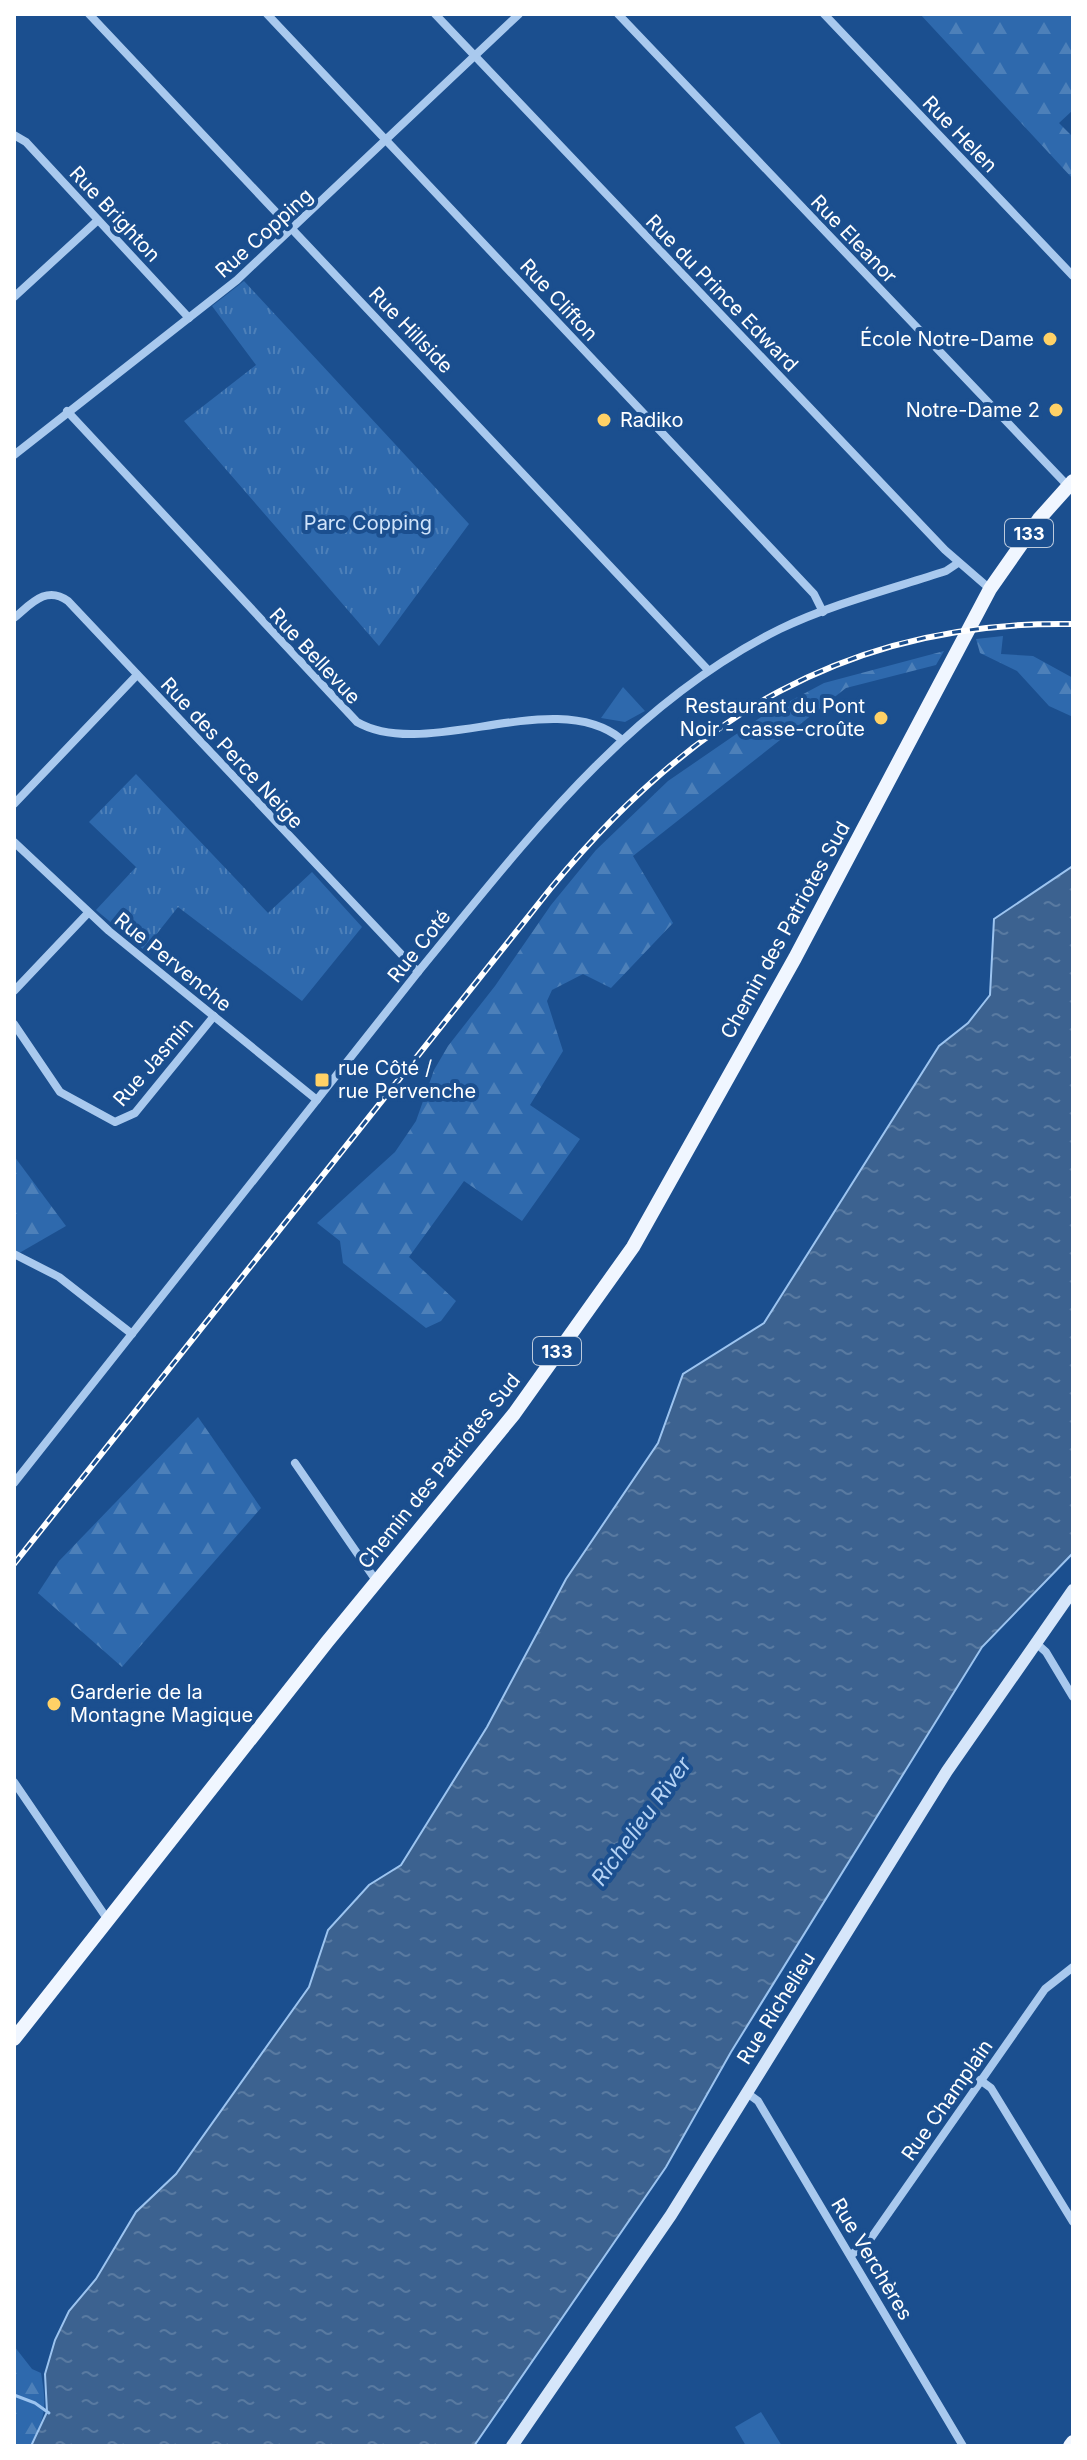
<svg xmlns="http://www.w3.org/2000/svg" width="1087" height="2460" font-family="Inter,sans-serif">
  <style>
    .grass { fill: #2e69ad }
    .forest { fill: url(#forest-firs) }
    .park { fill: url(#park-tufts) }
    .water { fill: url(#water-ripples); stroke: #9cc4f0; stroke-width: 2 }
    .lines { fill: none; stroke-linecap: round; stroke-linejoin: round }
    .stream { stroke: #9cc4f0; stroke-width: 3 }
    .minor { stroke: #a9c9ee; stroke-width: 8 }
    .secondary { stroke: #d6e6fa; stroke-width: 12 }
    .primary { stroke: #f0f6ff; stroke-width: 14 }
    .rail-casing { stroke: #fff; stroke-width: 6 }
    .rail { stroke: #1b4f8f; stroke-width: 3; stroke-dasharray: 9; stroke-linecap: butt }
    .poi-dot { fill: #ffd166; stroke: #1b4f8f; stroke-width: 3 }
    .labels { text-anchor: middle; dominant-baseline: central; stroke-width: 8; stroke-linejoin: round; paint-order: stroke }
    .shield { fill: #1b4f8f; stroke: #bbcadd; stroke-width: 2 }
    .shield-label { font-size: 18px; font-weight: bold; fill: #fff }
    .street-label { font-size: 20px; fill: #fff; stroke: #1b4f8f }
    .poi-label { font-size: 20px; fill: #fff; stroke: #1b4f8f; text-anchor: end }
    .park-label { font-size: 20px; fill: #cfe3fa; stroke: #1b4f8f }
    .water-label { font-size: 22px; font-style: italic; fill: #b5d3f5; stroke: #1b4f8f }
  </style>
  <defs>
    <pattern id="forest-firs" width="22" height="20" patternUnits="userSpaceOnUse" patternTransform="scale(2)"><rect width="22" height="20" fill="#2e69ad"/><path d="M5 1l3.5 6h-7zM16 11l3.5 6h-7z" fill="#4d80b9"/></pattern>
    <pattern id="park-tufts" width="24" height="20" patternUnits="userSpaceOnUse" patternTransform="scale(2)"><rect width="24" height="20" fill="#2e69ad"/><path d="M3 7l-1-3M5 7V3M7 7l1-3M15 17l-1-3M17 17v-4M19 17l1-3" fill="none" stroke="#4d80b9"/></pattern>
    <pattern id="water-ripples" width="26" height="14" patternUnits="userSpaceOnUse" patternTransform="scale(2)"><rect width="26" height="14" fill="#3c6290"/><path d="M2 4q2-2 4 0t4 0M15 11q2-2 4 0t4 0" fill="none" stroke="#597aa1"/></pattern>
  </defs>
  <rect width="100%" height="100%" fill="#1b4f8f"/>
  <g class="grass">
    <polygon points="623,687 645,711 625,722 601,718"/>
    <polygon points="761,2412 782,2446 746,2446 735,2427"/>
  </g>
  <g class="forest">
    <polygon points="920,14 1073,14 1073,110 1059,123 1073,137 1073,179"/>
    <polygon points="1003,636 1001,654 1033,656 1073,678 1073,717 1049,706 1017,671 980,653 976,639"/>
    <polygon points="944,651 936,665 846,688 633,856 673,923 611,988 583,974 552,990 547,1001 563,1051 530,1105 580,1139 522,1221 464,1181 409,1257 456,1301 441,1321 426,1328 343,1263 340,1241 317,1223 395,1152 416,1121 434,1070 448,1046 495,986 551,905 596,850 668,781 764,715 824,683"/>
    <polygon points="14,1156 66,1226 14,1256"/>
    <polygon points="198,1417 261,1508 122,1667 38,1593 59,1561"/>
    <path d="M 14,2346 L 32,2369 L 41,2373 C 47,2408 46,2415 30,2446 L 14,2446 Z"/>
  </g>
  <g class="park">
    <polygon points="244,281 469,524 379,646 184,421 256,365 212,306"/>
    <polygon points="136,774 268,913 312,872 362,927 302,1001 178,907 144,950 96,910 136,867 89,822"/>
  </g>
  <polygon class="water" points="1073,866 1073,1553 982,1647 731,2052 666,2167 474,2446 31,2446 47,2412 45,2374 55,2340 69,2311 96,2279 136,2212 176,2174 309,1987 328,1930 369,1885 401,1865 487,1727 566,1579 658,1443 683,1374 764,1323 939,1046 968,1023 990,995 994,919"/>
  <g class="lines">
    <polyline class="stream" points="14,2395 35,2403 49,2413"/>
    <g class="minor">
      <polyline points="89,14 708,670"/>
      <polyline points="267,14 814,594 823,612"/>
      <polyline points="435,14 945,550 990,589"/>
      <polyline points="618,14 1068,486"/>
      <polyline points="824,14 1073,276"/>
      <polyline points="14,135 26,142 189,318"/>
      <polyline points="14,297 98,220"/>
      <path d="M 67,411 L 357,722 C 426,762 555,685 621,739"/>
      <polyline points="14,455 237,280 519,14"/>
      <path d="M 14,618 C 31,604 46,585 68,601 L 418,972"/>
      <polyline points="14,804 137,675"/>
      <polyline points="14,842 109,931 317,1100"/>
      <polyline points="14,991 88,913"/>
      <polyline points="14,1024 60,1092 115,1122 135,1113 214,1016"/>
      <polyline points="14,1254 59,1277 132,1334"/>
      <polyline points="295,1463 377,1582"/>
      <path d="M 14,1483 L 418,972 C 524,843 627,705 780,629 C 832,604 891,589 946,571 L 958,563"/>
      <polyline points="1036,1643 1046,1652 1073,1697"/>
      <polyline points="14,1782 108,1920"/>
      <polyline points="980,2080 991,2088 1073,2222"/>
      <polyline points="747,2093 758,2101 963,2446"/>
      <polyline points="851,2255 869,2241 1045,1989 1073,1967"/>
    </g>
    <polyline class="secondary" points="512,2446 671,2215 947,1771 1073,1590"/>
    <g class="primary">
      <polyline points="14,2039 327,1642 514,1414 633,1247 795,958 990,589 1039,519 1073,481"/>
      <polyline points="1070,2446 1073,2442"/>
    </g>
    <g class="rail-casing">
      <path id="rail" d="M 14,1564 L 551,888 C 690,719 848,620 1073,624"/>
    </g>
    <use href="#rail" class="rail"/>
  </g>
  <g class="poi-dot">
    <circle cx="1050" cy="339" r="8"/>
    <circle cx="1056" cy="410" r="8"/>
    <circle cx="604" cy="420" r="8"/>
    <circle cx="881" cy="718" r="8"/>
    <rect x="314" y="1072" width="16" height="16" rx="4"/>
    <circle cx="54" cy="1704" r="8"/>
  </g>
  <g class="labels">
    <g class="shield">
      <rect x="1005" y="519" width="48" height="28" rx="6"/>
      <rect x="533" y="1337" width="48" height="28" rx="6"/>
    </g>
    <g class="shield-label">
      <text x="1029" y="533">133</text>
      <text x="557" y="1351">133</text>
    </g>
    <g class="street-label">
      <text transform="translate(960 134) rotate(46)">Rue Helen</text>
      <text transform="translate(115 214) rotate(47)">Rue Brighton</text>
      <text transform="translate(264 233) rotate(-42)">Rue Copping</text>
      <text transform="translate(854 239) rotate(46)">Rue Eleanor</text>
      <text transform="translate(722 293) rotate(46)">Rue du Prince Edward</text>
      <text transform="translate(559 300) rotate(47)">Rue Clifton</text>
      <text transform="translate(411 330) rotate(46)">Rue Hillside</text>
      <text transform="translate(315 656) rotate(47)">Rue Bellevue</text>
      <text transform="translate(232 753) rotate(47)">Rue des Perce Neige</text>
      <text transform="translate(785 930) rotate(-61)">Chemin des Patriotes Sud</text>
      <text transform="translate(419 946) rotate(-51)">Rue Coté</text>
      <text transform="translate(173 962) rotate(39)">Rue Pervenche</text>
      <text transform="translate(153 1062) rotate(-49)">Rue Jasmin</text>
      <text transform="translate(439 1471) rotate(-51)">Chemin des Patriotes Sud</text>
      <text transform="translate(776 2008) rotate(-58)">Rue Richelieu</text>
      <text transform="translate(947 2100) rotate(-55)">Rue Champlain</text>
      <text transform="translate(872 2259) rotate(59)">Rue Verchères</text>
    </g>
    <g class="poi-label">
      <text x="1034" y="339">École Notre-Dame</text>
      <text x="1040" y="410">Notre-Dame 2</text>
      <text x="620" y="420" text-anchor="start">Radiko</text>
      <text x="865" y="706">Restaurant du Pont<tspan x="865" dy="23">Noir - casse-croûte</tspan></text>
      <text x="338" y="1068" text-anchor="start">rue Côté /<tspan x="338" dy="23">rue Pervenche</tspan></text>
      <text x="70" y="1692" text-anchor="start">Garderie de la<tspan x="70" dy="23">Montagne Magique</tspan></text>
    </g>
    <g class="park-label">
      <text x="368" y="523">Parc Copping</text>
    </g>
    <g class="water-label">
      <text transform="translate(641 1821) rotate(-54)">Richelieu River</text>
    </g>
  </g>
  <rect width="1087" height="2460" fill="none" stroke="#ffffff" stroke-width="32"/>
</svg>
